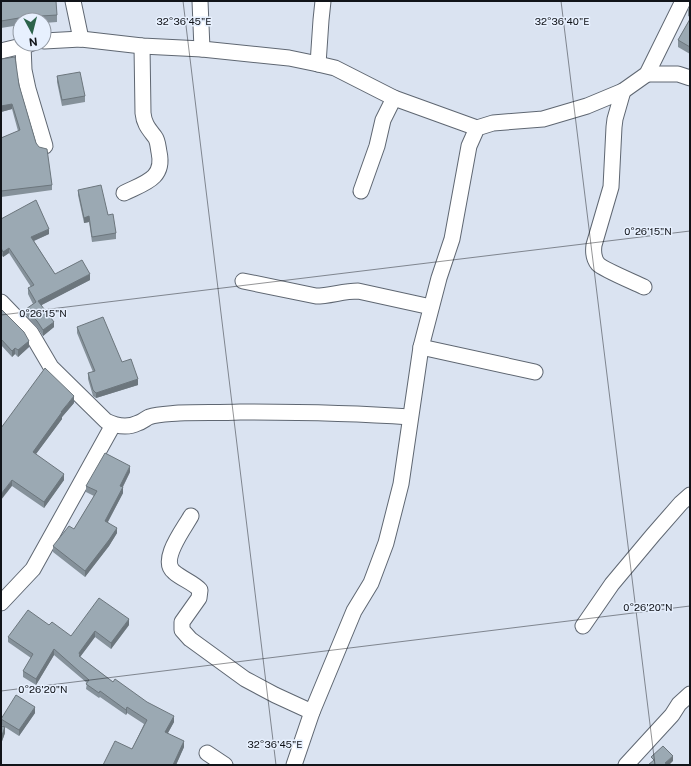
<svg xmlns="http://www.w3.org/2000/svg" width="691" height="766" font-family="'Public Sans',sans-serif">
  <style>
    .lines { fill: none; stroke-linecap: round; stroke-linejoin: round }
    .minor-casing { stroke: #5f6772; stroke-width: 17 }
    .minor { stroke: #fff; stroke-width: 15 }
    .wall { fill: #85919a }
    .shaded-wall { fill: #6c767d }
    .building { fill: #9ba9b3; stroke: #6c767d }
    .ticks { fill: none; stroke: #111419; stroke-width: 1; stroke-opacity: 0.45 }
    .ticks-label { font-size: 10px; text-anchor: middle; fill: #111419; stroke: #e7f0fe; stroke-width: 3; stroke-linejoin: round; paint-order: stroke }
  </style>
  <rect width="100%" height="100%" fill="#dae3f1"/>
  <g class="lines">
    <g class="minor-casing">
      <g id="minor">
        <polyline points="73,1 81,39"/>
        <polyline points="200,1 202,49"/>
        <polyline points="44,41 81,39 142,46 202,49 289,58 318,64 335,68 394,98 477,128"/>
        <polyline points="23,45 24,70 28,89 45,146"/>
        <polyline points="1,51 30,44"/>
        <polyline points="318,64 321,20 323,1"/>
        <polyline points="647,74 678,74 690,78"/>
        <path d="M 623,91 L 615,119 L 614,127 L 611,187 L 594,245 C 593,252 593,258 598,264 C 604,270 634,282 644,287"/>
        <polyline points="361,191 377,146 383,120 394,98"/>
        <path d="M 124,193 C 144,183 165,179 159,152 C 158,147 158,141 155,137 C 149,129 144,124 143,113 L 142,46"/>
        <path d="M 243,281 L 316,296 C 330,296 343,291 358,291 L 431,307"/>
        <path d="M 1,302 L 31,333 L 51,367 L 106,421 C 116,426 128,428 138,423 C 142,422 145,419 149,417 C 158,414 169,414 179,413 C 199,412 220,413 240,412 C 297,412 353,413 410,417"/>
        <polyline points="421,347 535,372"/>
        <path d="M 191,516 C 184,529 159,560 174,572 C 182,579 194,583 200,590 L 199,598 L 182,622 L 182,630 L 190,639 L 245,679 L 275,695 L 312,712"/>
        <polyline points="1,603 33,569 113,425"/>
        <polyline points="583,626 612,584 653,535 681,503 690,495"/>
        <polyline points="207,753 225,765"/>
        <polyline points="294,765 312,712 354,611 371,583 386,543 401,484 421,347 439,278 452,239 469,146 477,128 493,123 543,119 587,106 623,91 647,74 683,1"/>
        <polyline points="626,765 672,715 679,704 690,694"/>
      </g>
    </g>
    <use href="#minor" class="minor"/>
  </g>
  <g class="wall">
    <polygon points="1,1 57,15 57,22 44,23 44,20 20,20 20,25 1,28"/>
    <polygon points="690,6 690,17 688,16 688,9"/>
    <polygon points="690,19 690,54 678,47 678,40"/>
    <polygon points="1,59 19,85 36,143 52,185 52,190 1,197 1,138 18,131 12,109 1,112"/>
    <polygon points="57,76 85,96 85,102 62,106 57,82"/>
    <polygon points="78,190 108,215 116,233 116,239 92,242 89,222 84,223 78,195"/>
    <polygon points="1,219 49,234 34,241 55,274 90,280 41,305 54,327 43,336 37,327 26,315 26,309 33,304 28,294 28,288 31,287 9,253 3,257 1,254"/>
    <polygon points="1,309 29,347 18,357 15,354 12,357 1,345"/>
    <polygon points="77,327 122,362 138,385 96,398 93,396 88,379 88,373 93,372 77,333"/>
    <polygon points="74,403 62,417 62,419 36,454 64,480 44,508 12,486 1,428"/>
    <polygon points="130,472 123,487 123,493 108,522 117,533 109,546 85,577 53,552 53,546 74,529 94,496 86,492 86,486"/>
    <polygon points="49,625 71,636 129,625 111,649 95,637 80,657 113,682 174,722 168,733 184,747 176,765 103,765 132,749 144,724 127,713 126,715 100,697 99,698 86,689 87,683 54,655 36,685 23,677 23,671 31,658 8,642 8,637"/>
    <polygon points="35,713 19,736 5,727 5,733 1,744 1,726 3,726 1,725 1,719"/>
  </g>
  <g class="shaded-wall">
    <polygon points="12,104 12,109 1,112 1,106"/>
    <polygon points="89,216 89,222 84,223 84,218"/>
    <polygon points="49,229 49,234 31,242 31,237"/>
    <polygon points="9,248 9,253 3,257 3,252"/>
    <polygon points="90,274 90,280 38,307 38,301"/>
    <polygon points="54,322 54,327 43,336 43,330"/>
    <polygon points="29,341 29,347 18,357 18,350"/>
    <polygon points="15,348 15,354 12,357 12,351"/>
    <polygon points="138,379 138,385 96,398 96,393"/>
    <polygon points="74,396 74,403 62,417 62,419 33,458 33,452 61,412"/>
    <polygon points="130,466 130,472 120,492 120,486"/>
    <polygon points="64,474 64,480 44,508 44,502"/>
    <polygon points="12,480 12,486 1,500 1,494"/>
    <polygon points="123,487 123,493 105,527 105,521"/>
    <polygon points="117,528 117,533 109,546 85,577 85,571"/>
    <polygon points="129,619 129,625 111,649 111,643"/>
    <polygon points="95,631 95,637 80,657 80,661 79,653"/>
    <polygon points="54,649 54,655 36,685 36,679"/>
    <polygon points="35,707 35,713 19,736 19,730"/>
    <polygon points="127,707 127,713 126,715 126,710"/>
    <polygon points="174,716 174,722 165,738 165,732"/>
    <polygon points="5,727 5,733 1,744 1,738"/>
    <polygon points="184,741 184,747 176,765 173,765"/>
    <polygon points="673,756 673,761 669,765 665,765 665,763"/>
  </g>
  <g class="building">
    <polygon points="1,1 56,1 57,15 25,17 1,21"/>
    <polygon points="690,19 690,47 678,40"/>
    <polygon points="15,57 19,85 36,143 39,147 47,149 52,185 1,191 1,138 20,130 12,104 1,106 1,59"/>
    <polygon points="80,72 85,96 62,100 57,76"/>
    <polygon points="101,185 108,215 113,214 116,233 92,237 89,216 84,218 78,190"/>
    <polygon points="36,200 49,229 31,237 55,274 82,260 90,274 38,301 54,322 43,330 37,321 26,309 36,302 28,288 34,285 9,248 3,252 1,248 1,219"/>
    <polygon points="1,309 24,332 29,341 18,350 15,348 12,351 1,339"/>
    <polygon points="103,317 122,362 131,359 138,379 96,393 93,390 88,373 95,371 77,327"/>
    <polygon points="45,368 74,396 61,412 62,412 33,452 64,474 44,502 12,480 1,494 1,428"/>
    <polygon points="105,453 130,466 120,486 123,487 105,521 117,528 109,540 85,571 53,546 69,526 74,529 97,491 86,486"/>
    <polygon points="99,598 129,619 111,643 95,631 79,653 80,655 79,656 113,682 115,679 147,702 174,716 165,732 184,741 173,765 103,765 115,741 132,749 147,720 127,707 126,710 100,691 99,693 86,684 89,680 54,649 36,679 23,671 33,654 8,637 28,610 49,625 52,622 71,636"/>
    <polygon points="16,695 35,707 19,730 1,719"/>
    <polygon points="1,726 5,727 1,738"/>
    <polygon points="663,746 673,756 665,763 668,765 648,765 654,760 651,757"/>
  </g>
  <path class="ticks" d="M 183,1 L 276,765M 561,1 L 655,765M 1,315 L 690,231M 1,691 L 690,606"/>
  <g class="ticks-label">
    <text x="184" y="25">32°36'45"E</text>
    <text x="562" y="25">32°36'40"E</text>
    <text x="648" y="235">0°26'15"N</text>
    <text x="43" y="317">0°26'15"N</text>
    <text x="648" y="611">0°26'20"N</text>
    <text x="43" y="693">0°26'20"N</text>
    <text x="275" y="748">32°36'45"E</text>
  </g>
  <rect width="691" height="766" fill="none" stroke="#111419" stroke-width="4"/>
  <g transform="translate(32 32) rotate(173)"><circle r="19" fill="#e7f0fe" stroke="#9198a2"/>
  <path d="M0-3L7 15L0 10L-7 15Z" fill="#2c634b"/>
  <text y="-6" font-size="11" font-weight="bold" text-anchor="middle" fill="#111419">N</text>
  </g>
</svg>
